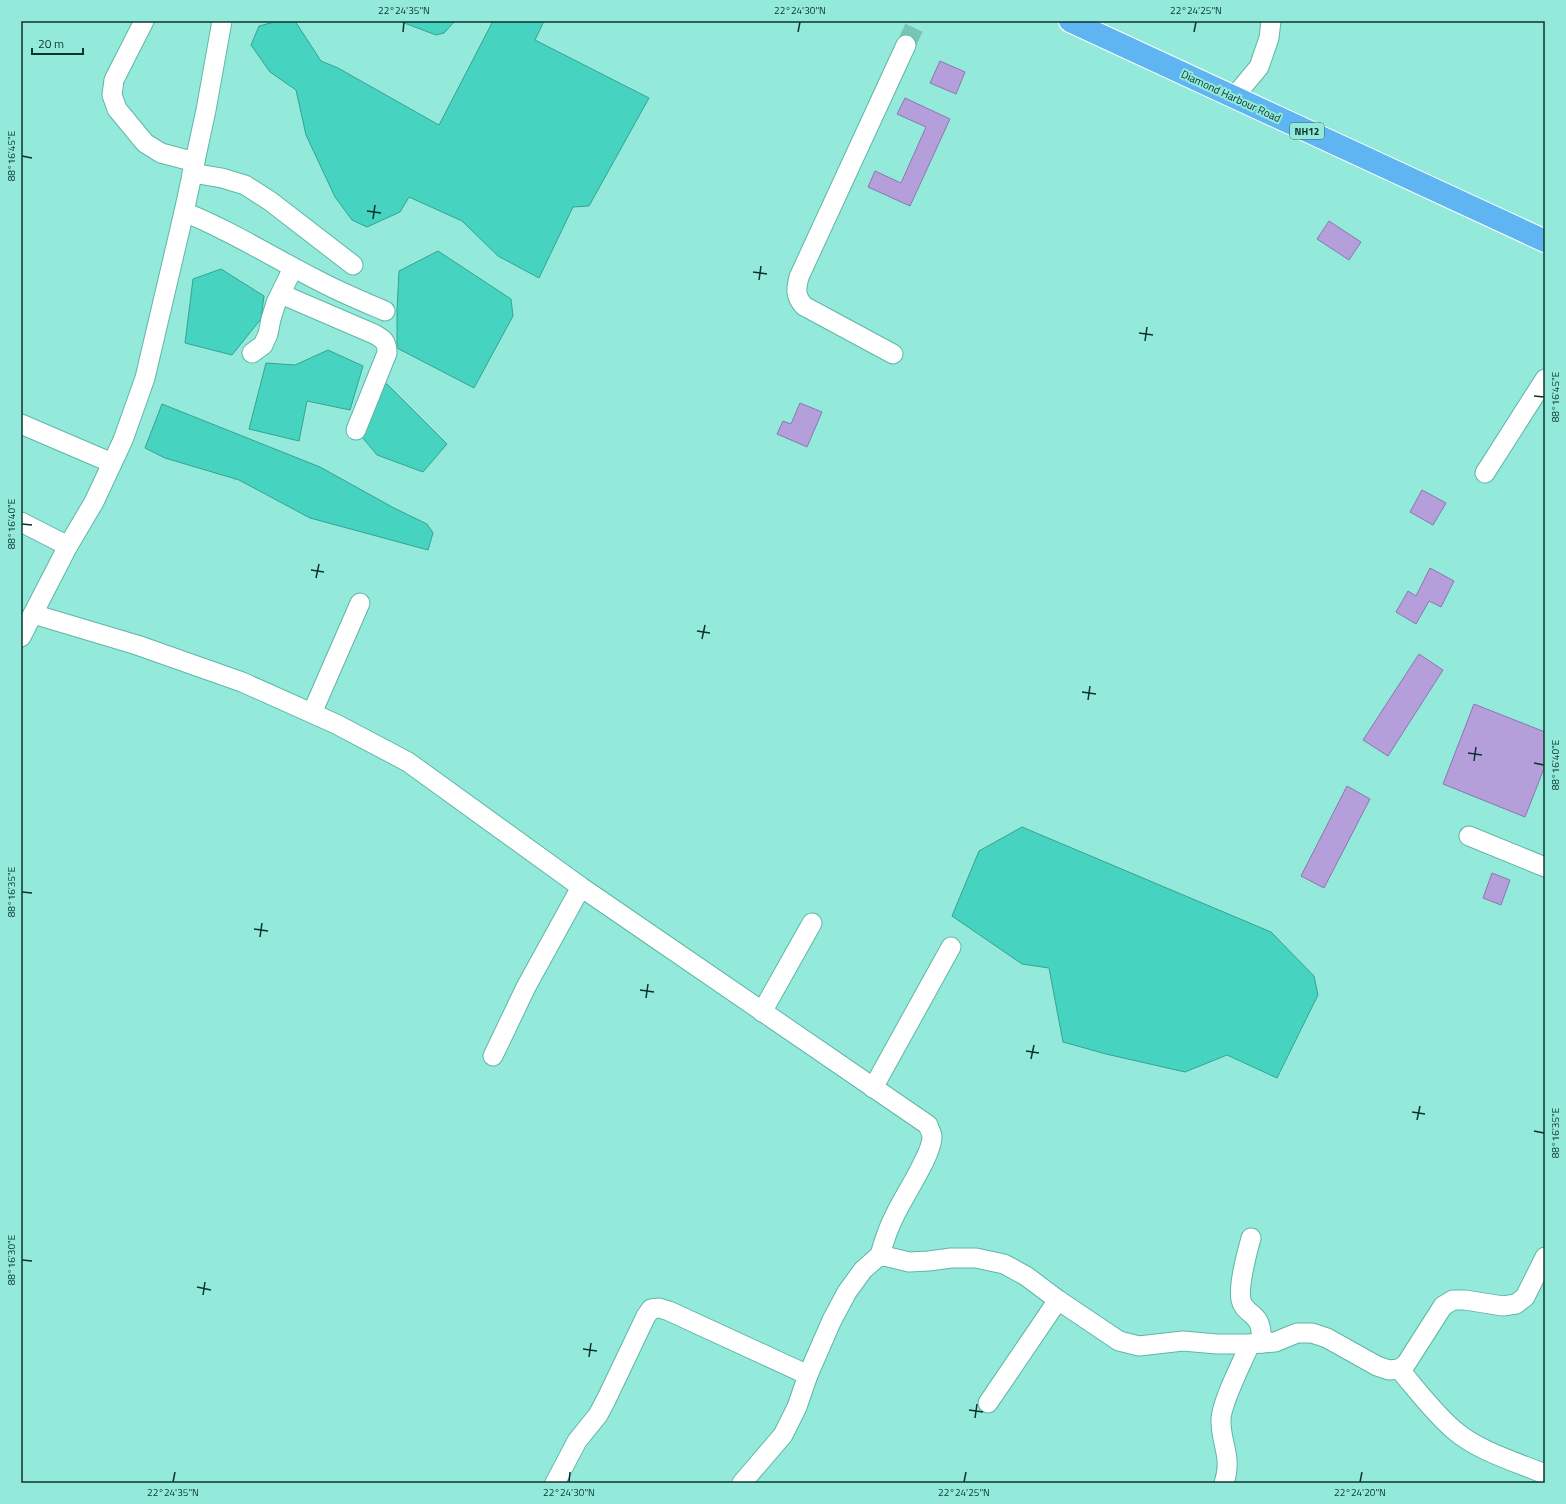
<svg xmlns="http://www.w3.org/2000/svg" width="1566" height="1504" font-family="'Titillium Web',sans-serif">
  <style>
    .water { fill: #46d3bf; stroke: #35a393 }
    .building { fill: #b59fda; stroke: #8c76af }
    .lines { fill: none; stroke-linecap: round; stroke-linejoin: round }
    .minor-tunnel { stroke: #78c5b7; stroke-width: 19; stroke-dasharray: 19 10; stroke-linecap: butt }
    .minor-casing { stroke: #5fb6a7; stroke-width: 21 }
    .highway-casing { stroke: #fff; stroke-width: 24 }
    .minor { stroke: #fff; stroke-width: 19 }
    .highway { stroke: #5fb5f1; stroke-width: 22 }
    .ticks { fill: none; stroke: #0d332d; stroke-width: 1.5 }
    .labels { text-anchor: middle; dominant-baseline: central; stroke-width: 4; stroke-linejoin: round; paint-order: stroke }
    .shield { fill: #93eada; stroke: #356a61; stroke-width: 1 }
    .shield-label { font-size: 10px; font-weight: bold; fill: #0d332d }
    .street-label { font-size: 11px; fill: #0d332d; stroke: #93eada }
    .neatline { fill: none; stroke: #0d332d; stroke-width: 1.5 }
    .ticks-label { font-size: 10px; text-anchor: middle; fill: #0d332d }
  </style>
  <rect width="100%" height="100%" fill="#93eada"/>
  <g class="water">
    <polygon points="278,21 295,21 321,61 338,68 439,125 493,21 544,21 535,40 649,98 589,206 573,207 539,278 498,256 462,221 409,197 400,212 367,227 352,220 335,197 306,135 296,90 270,72 251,45 259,26"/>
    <polygon points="399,21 455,21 444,33 436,35"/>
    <polygon points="438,251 511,299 513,316 474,388 397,348 397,310 399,271"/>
    <polygon points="221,269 264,296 261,319 232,355 185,343 193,279"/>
    <polygon points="328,350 363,366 350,410 307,401 299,441 249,429 266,363 295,365"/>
    <polygon points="387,384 447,444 423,472 377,455 357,431 372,385"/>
    <polygon points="162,404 320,467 394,508 427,524 433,533 428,550 310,518 239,480 165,458 145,448"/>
    <polygon points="1022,827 1271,932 1314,976 1318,995 1277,1078 1227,1055 1185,1072 1106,1054 1063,1042 1049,968 1022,964 952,916 979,851"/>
  </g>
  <g class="building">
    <polygon points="940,61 965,72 956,94 930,83"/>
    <polygon points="905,98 950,119 910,206 868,187 875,171 901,183 926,127 897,114"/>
    <polygon points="1329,221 1361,242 1349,260 1317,239"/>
    <polygon points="800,403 822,412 807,447 777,434 783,421 791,424"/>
    <polygon points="1422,490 1446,503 1433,525 1410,512"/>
    <polygon points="1430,568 1454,581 1441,607 1429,601 1416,624 1396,612 1408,591 1416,596"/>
    <polygon points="1419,654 1443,670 1388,756 1363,740"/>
    <polygon points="1474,704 1545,732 1545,766 1525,817 1443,784"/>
    <polygon points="1347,786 1370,799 1324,888 1301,876"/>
    <polygon points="1492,873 1510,880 1501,905 1483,898"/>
  </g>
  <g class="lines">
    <polyline class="minor-tunnel" points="906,45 917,21"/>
    <g class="minor-casing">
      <g id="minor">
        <polyline points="144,21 114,80 112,95 117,109 145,143 161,153 195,162"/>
        <polyline points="1234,97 1259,67 1269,38 1271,21"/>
        <polyline points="192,173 222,178 245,185 270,201 353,265"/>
        <path d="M 184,212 C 232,231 275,259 321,282 C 342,293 364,302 385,311"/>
        <path d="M 281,294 L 374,334 C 383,339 387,341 387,353 L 356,430"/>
        <polyline points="252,353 263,345 268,334 271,319 276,303 293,268"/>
        <path d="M 893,354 L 804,306 C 795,296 796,289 799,277 L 906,45"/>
        <polyline points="21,424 112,463"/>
        <polyline points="1485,473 1545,379"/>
        <polyline points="21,522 68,546"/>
        <path d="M 33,614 L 137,645 L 242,682 L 336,724 L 408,762 L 581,887 L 928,1125 C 929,1129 932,1133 932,1137 C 932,1155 903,1197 895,1215 C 888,1228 884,1241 880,1255"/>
        <polyline points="21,637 68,546 94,502 123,440 145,378 184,212 206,110 222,21"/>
        <polyline points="312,713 360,603"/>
        <polyline points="1469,836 1545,867"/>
        <polyline points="762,1012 812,923"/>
        <polyline points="493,1056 526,987 581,887"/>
        <polyline points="873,1088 951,947"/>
        <path d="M 1251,1238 C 1247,1253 1238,1285 1241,1300 C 1243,1310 1253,1313 1258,1321 C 1262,1328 1261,1336 1262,1343"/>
        <path d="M 1399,1369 C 1417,1390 1434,1413 1454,1430 C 1478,1451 1516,1462 1545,1474"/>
        <polyline points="988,1403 1058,1300"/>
        <polyline points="555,1483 577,1441 598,1415 606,1400 646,1316 651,1309 659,1308 669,1311 808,1375"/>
        <polyline points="742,1483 783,1435 797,1407 808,1375 832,1320 847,1292 863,1270 880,1255 909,1262 929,1261 951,1258 976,1258 1004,1264 1026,1276 1058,1300 1119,1341 1139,1346 1183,1341 1217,1344 1250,1344 1275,1342 1297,1333 1312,1333 1327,1338 1377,1366 1389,1370 1399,1369 1406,1364 1443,1306 1453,1300 1465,1300 1503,1306 1516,1304 1525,1297 1545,1257"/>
        <path d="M 1224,1483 C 1233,1456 1220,1443 1221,1419 C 1222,1401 1242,1363 1250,1344"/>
      </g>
    </g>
    <g class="highway-casing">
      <polyline id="highway" points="1070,21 1545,241"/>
    </g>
    <use href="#minor" class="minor"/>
    <use href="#highway" class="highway"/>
  </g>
  <path class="ticks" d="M 403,32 L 404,22M 798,32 L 800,22M 1194,32 L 1196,22M 22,156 L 32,158M 367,211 L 381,213M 373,219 L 375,205M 753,272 L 767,274M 759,280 L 761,266M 1139,333 L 1153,335M 1145,341 L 1147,327M 1534,396 L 1544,397M 22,524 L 32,525M 311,570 L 324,572M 316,578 L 319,564M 697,631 L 710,633M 702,639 L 705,625M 1082,692 L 1096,694M 1088,700 L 1090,686M 1468,753 L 1482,755M 1474,761 L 1476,747M 1534,763 L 1544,765M 22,892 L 32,893M 254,929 L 268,931M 260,937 L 262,923M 640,990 L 654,992M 646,998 L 648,984M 1026,1051 L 1039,1053M 1031,1059 L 1034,1045M 1412,1112 L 1425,1114M 1417,1120 L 1420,1106M 1534,1131 L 1544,1133M 22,1260 L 32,1261M 197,1287 L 211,1290M 203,1295 L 205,1282M 583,1349 L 597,1351M 589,1357 L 591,1343M 969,1410 L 983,1412M 975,1418 L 977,1404M 173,1482 L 175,1472M 569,1482 L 570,1472M 964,1482 L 966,1472M 1360,1482 L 1362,1472"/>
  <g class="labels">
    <rect class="shield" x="1290" y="123" width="34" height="16" rx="3"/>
    <g class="shield-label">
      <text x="1307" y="131">NH12</text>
    </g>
    <g class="street-label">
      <text transform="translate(1231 96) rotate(25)">Diamond Harbour Road</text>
    </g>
  </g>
  <rect width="1566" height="1504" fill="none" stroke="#93eada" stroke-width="44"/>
  <path d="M32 48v6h51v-6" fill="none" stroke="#0d332d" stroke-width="2"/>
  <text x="38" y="48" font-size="12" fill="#0d332d" stroke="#93eada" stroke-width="3" paint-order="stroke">20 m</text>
  <rect x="22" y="22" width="1522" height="1460" class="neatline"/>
  <g class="ticks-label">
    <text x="404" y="14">22°24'35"N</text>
    <text x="800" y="14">22°24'30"N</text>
    <text x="1196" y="14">22°24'25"N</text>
    <text transform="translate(11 156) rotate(-90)" y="4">88°16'45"E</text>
    <text transform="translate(1555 397) rotate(-90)" y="4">88°16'45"E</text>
    <text transform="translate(11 524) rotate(-90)" y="4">88°16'40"E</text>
    <text transform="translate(1555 765) rotate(-90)" y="4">88°16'40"E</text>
    <text transform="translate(11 892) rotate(-90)" y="4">88°16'35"E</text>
    <text transform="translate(1555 1133) rotate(-90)" y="4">88°16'35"E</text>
    <text transform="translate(11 1260) rotate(-90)" y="4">88°16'30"E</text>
    <text x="173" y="1496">22°24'35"N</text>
    <text x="569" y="1496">22°24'30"N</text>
    <text x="964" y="1496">22°24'25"N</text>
    <text x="1360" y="1496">22°24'20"N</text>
  </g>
</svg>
